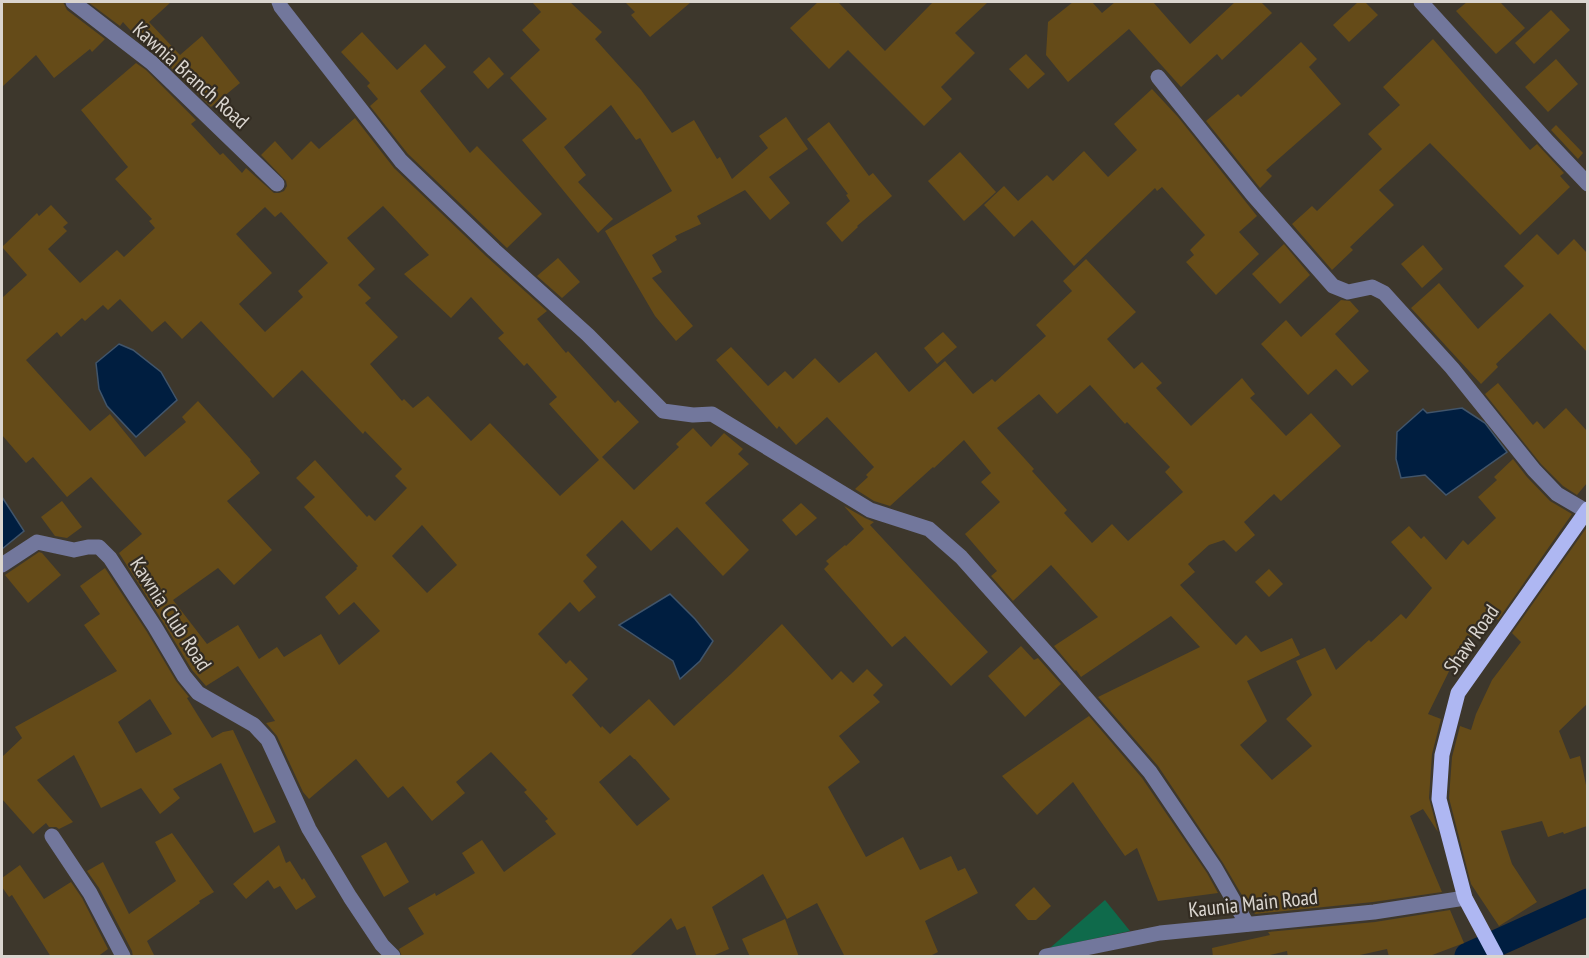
<svg xmlns="http://www.w3.org/2000/svg" width="1589" height="958" font-family="'PT Sans Narrow',sans-serif">
  <style>
    .green { fill: #0f6a4b }
    .water { fill: #001e40; stroke: #41556b; stroke-width: 1.5 }
    .lines { fill: none; stroke-linecap: round; stroke-linejoin: round }
    .canal { stroke: #001e40; stroke-width: 27 }
    .building { fill: #654b18; fill-rule: evenodd }
    .minor { stroke: #72779c; stroke-width: 15 }
    .major { stroke: #aeb7f2; stroke-width: 15 }
    .labels { text-anchor: middle; dominant-baseline: central; stroke-width: 4.5; stroke-linejoin: round; paint-order: stroke }
    .street-label { font-size: 21px; fill: #dad5cf; stroke: #332c22 }
  </style>
  <rect width="100%" height="100%" fill="#3d372c"/>
  <polygon class="green" points="1105,900 1130,931 1050,948"/>
  <g class="water">
    <polygon points="119,344 133,350 161,372 177,400 136,437 107,406 99,389 96,363"/>
    <polygon points="1462,408 1485,423 1507,452 1446,495 1425,475 1401,478 1396,459 1397,432 1423,409 1427,413"/>
    <polygon points="2,497 24,531 2,549"/>
    <polygon points="670,594 695,619 713,641 700,661 680,679 673,661 619,625"/>
  </g>
  <g class="lines">
    <polyline class="canal" points="1468,956 1588,902"/>
  </g>
  <g class="building">
    <polygon points="2,2 63,2 67,10 105,39 92,52 90,49 54,78 36,55 2,87"/>
    <polygon points="88,2 171,2 149,22 180,55 202,36 240,83 211,107 159,56 142,43 123,22 120,26"/>
    <polygon points="532,2 570,2 602,32 595,39 641,90 672,133 694,120 717,159 720,157 732,179 768,148 759,136 786,117 808,149 769,177 790,203 770,220 745,190 697,216 701,224 675,236 677,240 652,255 662,272 652,278 693,326 676,341 655,316 605,231 672,191 640,138 636,140 611,105 564,147 586,175 578,182 613,219 598,233 522,140 547,119 510,78 540,50 522,30 541,12"/>
    <polygon points="625,2 691,2 650,37 631,15 635,12"/>
    <polygon points="818,2 838,2 885,51 933,2 988,2 955,33 975,53 941,87 952,99 924,126 848,50 829,69 790,28"/>
    <polygon points="1073,2 1092,2 1102,13 1115,2 1153,2 1190,44 1235,2 1261,2 1272,13 1222,60 1217,54 1181,87 1129,29 1068,82 1046,55 1048,22"/>
    <polygon points="1358,2 1365,2 1378,15 1349,42 1333,25"/>
    <polygon points="1467,2 1500,2 1525,28 1496,54 1456,11"/>
    <polygon points="1551,10 1570,30 1534,64 1515,43"/>
    <polygon points="362,32 397,70 425,44 446,67 420,91 470,153 477,146 542,214 507,248 408,154 370,106 378,99 367,86 370,83 341,52"/>
    <polygon points="1433,39 1530,150 1537,144 1564,173 1560,176 1570,187 1520,235 1430,143 1379,190 1394,205 1350,247 1353,250 1332,270 1292,224 1312,206 1317,211 1382,149 1368,134 1400,105 1383,87"/>
    <polygon points="1301,42 1317,59 1309,67 1341,104 1266,170 1272,176 1260,188 1206,121 1238,94 1241,97"/>
    <polygon points="1026,54 1045,74 1028,89 1009,69"/>
    <polygon points="489,57 504,74 488,89 473,72"/>
    <polygon points="1556,59 1578,84 1548,112 1525,87"/>
    <path d="M 136,63 L 146,70 L 196,120 L 191,124 L 220,155 L 223,153 L 242,173 L 246,168 L 274,193 L 279,193 L 284,191 L 287,186 L 286,181 L 261,155 L 275,141 L 292,160 L 311,141 L 319,149 L 355,118 L 394,168 L 487,257 L 547,311 L 537,319 L 566,353 L 568,351 L 615,403 L 618,400 L 639,422 L 602,457 L 634,490 L 679,447 L 676,444 L 693,428 L 711,447 L 724,433 L 743,449 L 738,454 L 749,464 L 705,503 L 749,550 L 723,576 L 677,527 L 651,551 L 622,520 L 586,555 L 597,567 L 583,581 L 596,597 L 579,612 L 570,602 L 538,634 L 566,664 L 570,660 L 588,679 L 572,695 L 601,728 L 602,726 L 610,734 L 649,699 L 674,726 L 731,674 L 782,624 L 832,680 L 841,671 L 853,683 L 867,669 L 883,685 L 873,695 L 880,702 L 839,736 L 860,762 L 828,787 L 866,857 L 903,837 L 920,870 L 951,856 L 958,871 L 965,868 L 978,893 L 925,921 L 938,952 L 928,957 L 845,957 L 817,903 L 787,919 L 763,874 L 712,907 L 729,949 L 710,957 L 697,957 L 685,926 L 677,930 L 671,918 L 629,957 L 402,957 L 399,949 L 424,934 L 408,908 L 435,893 L 436,896 L 475,873 L 462,853 L 482,840 L 504,872 L 556,834 L 545,821 L 548,819 L 524,792 L 527,790 L 491,752 L 456,782 L 465,793 L 432,821 L 403,786 L 388,798 L 356,759 L 309,799 L 303,792 L 277,736 L 266,723 L 275,721 L 238,666 L 206,686 L 192,670 L 163,622 L 119,553 L 142,534 L 91,477 L 67,497 L 33,457 L 26,463 L 2,435 L 2,298 L 27,275 L 2,247 L 37,213 L 39,216 L 51,205 L 68,223 L 63,227 L 67,231 L 48,249 L 80,283 L 117,250 L 124,257 L 155,228 L 149,221 L 152,219 L 115,179 L 128,167 L 81,110 ZM 383,206 L 429,255 L 404,274 L 451,318 L 471,297 L 504,333 L 498,338 L 524,366 L 527,363 L 557,397 L 549,404 L 599,460 L 560,496 L 490,423 L 471,441 L 428,396 L 413,408 L 404,399 L 402,401 L 370,364 L 398,337 L 365,303 L 371,298 L 358,285 L 375,269 L 347,238 ZM 265,207 L 275,217 L 281,212 L 328,263 L 298,291 L 303,297 L 265,332 L 239,304 L 272,273 L 236,234 ZM 120,299 L 152,332 L 165,321 L 182,339 L 201,321 L 273,398 L 302,370 L 363,434 L 365,431 L 402,469 L 395,476 L 407,488 L 375,521 L 369,515 L 367,517 L 315,460 L 296,478 L 315,497 L 304,507 L 358,566 L 356,568 L 357,569 L 325,597 L 339,615 L 354,602 L 380,631 L 339,665 L 321,634 L 284,657 L 277,647 L 259,659 L 238,625 L 207,644 L 173,600 L 218,568 L 234,585 L 272,550 L 227,501 L 260,473 L 250,461 L 251,460 L 198,401 L 182,417 L 186,422 L 145,457 L 110,414 L 90,431 L 26,360 L 57,332 L 61,337 L 82,318 L 85,321 L 103,305 L 108,310 ZM 422,525 L 457,565 L 427,593 L 392,556 ZM 630,755 L 634,759 L 635,759 L 670,799 L 637,826 L 599,782 Z"/>
    <polygon points="1152,89 1178,117 1257,216 1239,232 1259,254 1216,295 1186,262 1194,255 1190,250 1205,235 1162,187 1157,191 1155,188 1074,266 1032,220 1014,237 984,205 1004,186 1018,201 1047,175 1053,181 1084,151 1108,177 1137,150 1114,124"/>
    <polygon points="829,122 869,176 873,173 892,196 857,226 858,227 842,242 826,223 850,201 846,195 848,194 807,139"/>
    <polygon points="1556,125 1583,153 1578,159 1551,130"/>
    <polygon points="960,152 996,192 964,221 928,181"/>
    <polygon points="1537,234 1558,255 1574,239 1587,253 1587,352 1550,313 1496,364 1498,367 1481,384 1411,308 1439,283 1478,329 1524,286 1504,266"/>
    <polygon points="1284,244 1310,275 1280,304 1252,274"/>
    <polygon points="1423,245 1443,269 1422,288 1401,264"/>
    <polygon points="558,258 580,282 562,298 537,276"/>
    <path d="M 1086,259 L 1136,312 L 1107,339 L 1134,369 L 1142,362 L 1162,383 L 1156,388 L 1191,426 L 1242,378 L 1255,394 L 1250,398 L 1286,436 L 1311,413 L 1341,446 L 1281,501 L 1274,494 L 1244,522 L 1255,535 L 1236,552 L 1224,540 L 1209,545 L 1188,564 L 1195,572 L 1180,585 L 1236,645 L 1246,635 L 1261,652 L 1292,638 L 1300,655 L 1247,681 L 1267,721 L 1240,745 L 1272,780 L 1312,746 L 1286,719 L 1312,695 L 1296,661 L 1325,648 L 1336,670 L 1369,640 L 1371,642 L 1401,614 L 1406,619 L 1432,588 L 1391,542 L 1409,526 L 1421,539 L 1424,536 L 1446,560 L 1463,540 L 1468,545 L 1496,518 L 1478,497 L 1497,480 L 1494,477 L 1513,459 L 1527,477 L 1550,501 L 1572,514 L 1498,620 L 1492,613 L 1476,631 L 1455,659 L 1428,714 L 1441,719 L 1432,754 L 1429,798 L 1438,832 L 1423,809 L 1410,816 L 1442,892 L 1373,902 L 1255,914 L 1240,892 L 1223,863 L 1158,766 L 1098,697 L 1200,647 L 1171,616 L 1081,677 L 1076,670 L 1075,671 L 1054,646 L 1098,617 L 1051,565 L 1013,601 L 991,576 L 997,571 L 965,534 L 1000,502 L 981,482 L 991,473 L 964,440 L 934,468 L 933,467 L 890,506 L 874,501 L 855,489 L 868,477 L 866,475 L 874,467 L 827,417 L 796,445 L 779,426 L 777,429 L 716,360 L 731,347 L 768,386 L 785,371 L 793,379 L 815,358 L 839,383 L 876,352 L 909,392 L 945,361 L 973,394 L 992,379 L 995,382 L 1046,336 L 1036,325 L 1072,291 L 1063,281 ZM 1090,385 L 1125,424 L 1127,422 L 1170,467 L 1165,472 L 1183,492 L 1128,541 L 1112,524 L 1092,543 L 1064,513 L 1067,510 L 1032,471 L 1034,469 L 997,428 L 1039,394 L 1057,414 Z"/>
    <polygon points="1341,300 1350,301 1359,311 1335,334 1369,371 1352,386 1336,369 1308,395 1261,344 1286,320 1301,337"/>
    <polygon points="943,332 957,347 937,364 924,348"/>
    <polygon points="1498,383 1533,425 1537,421 1544,429 1566,408 1587,431 1587,483 1577,495 1563,486 1541,464 1485,394"/>
    <polygon points="62,501 82,527 67,538 55,536 41,517"/>
    <polygon points="801,503 817,518 796,536 782,520"/>
    <polygon points="844,506 865,518 874,522 870,525 988,652 951,686 905,636 892,647 824,569 829,564 826,561 845,545 846,546 864,529"/>
    <polygon points="1587,527 1587,704 1559,731 1570,759 1580,756 1587,790 1587,826 1564,834 1563,832 1548,837 1542,821 1501,831 1512,864 1537,902 1499,926 1471,884 1449,798 1452,757 1460,726 1471,730 1476,714 1492,680 1521,642 1512,633"/>
    <polygon points="39,552 42,553 61,575 28,603 5,575"/>
    <path d="M 105,568 L 147,632 L 176,681 L 189,697 L 187,698 L 212,738 L 223,732 L 233,730 L 276,822 L 254,833 L 221,763 L 173,789 L 180,798 L 160,814 L 141,788 L 101,808 L 74,755 L 37,780 L 73,822 L 59,829 L 56,827 L 49,827 L 46,823 L 33,834 L 2,799 L 2,757 L 22,738 L 15,727 L 117,671 L 84,625 L 100,614 L 80,586 ZM 150,699 L 172,734 L 136,753 L 118,722 Z"/>
    <polygon points="1269,569 1283,584 1269,597 1255,582"/>
    <polygon points="1021,646 1034,660 1038,658 1061,684 1025,717 988,676"/>
    <polygon points="1089,716 1142,778 1207,873 1218,893 1158,901 1137,848 1125,856 1073,782 1037,815 1002,776"/>
    <polygon points="172,833 214,892 199,901 200,903 147,941 155,957 133,957 132,951 99,888 87,871 103,862 129,914 176,881 155,842"/>
    <polygon points="386,842 409,882 384,897 361,856"/>
    <polygon points="279,845 286,863 290,861 302,880 304,878 316,897 296,910 280,886 274,889 268,880 246,899 233,884"/>
    <polygon points="20,865 44,899 71,882 82,898 108,949 97,957 51,957 12,895 9,897 2,887 2,878"/>
    <polygon points="1034,887 1051,906 1036,920 1028,920 1015,905"/>
    <polygon points="1450,910 1464,943 1427,957 1389,957 1387,949 1351,957 1288,957 1287,951 1262,957 1213,957 1212,948 1270,935 1268,932 1375,922"/>
    <polygon points="785,919 799,957 750,957 742,939"/>
  </g>
  <g class="lines">
    <g class="minor">
      <polyline points="73,2 152,63 277,184"/>
      <polyline points="279,2 281,7 401,161 494,250 588,335 663,411 693,415 712,414 870,510 929,529 961,557 1054,661 1150,772 1215,868 1247,924"/>
      <polyline points="1421,2 1549,143 1588,184"/>
      <polyline points="1158,77 1253,195 1333,286 1348,292 1372,287 1384,293 1452,368 1534,470 1557,494 1586,511"/>
      <polyline points="2,565 37,542 74,550 88,547 99,547 110,558 155,627 184,676 198,693 254,725 268,740 309,829 350,897 382,945 393,956"/>
      <polyline points="52,836 90,893 123,956"/>
      <polyline points="1046,956 1160,933 1374,912 1465,898"/>
    </g>
    <polyline class="major" points="1496,956 1465,898 1439,799 1442,755 1458,693 1588,509"/>
  </g>
  <g class="labels">
    <g class="street-label">
      <text transform="translate(191 75) rotate(42)">Kawnia Branch Road</text>
      <text transform="translate(171 614) rotate(57)">Kawnia Club Road</text>
      <text transform="translate(1471 639) rotate(-55)">Shaw Road</text>
      <text transform="translate(1253 903) rotate(-6)">Kaunia Main Road</text>
    </g>
  </g>
  <rect width="1589" height="958" fill="none" stroke="#dad5cf" stroke-width="6"/>
</svg>
